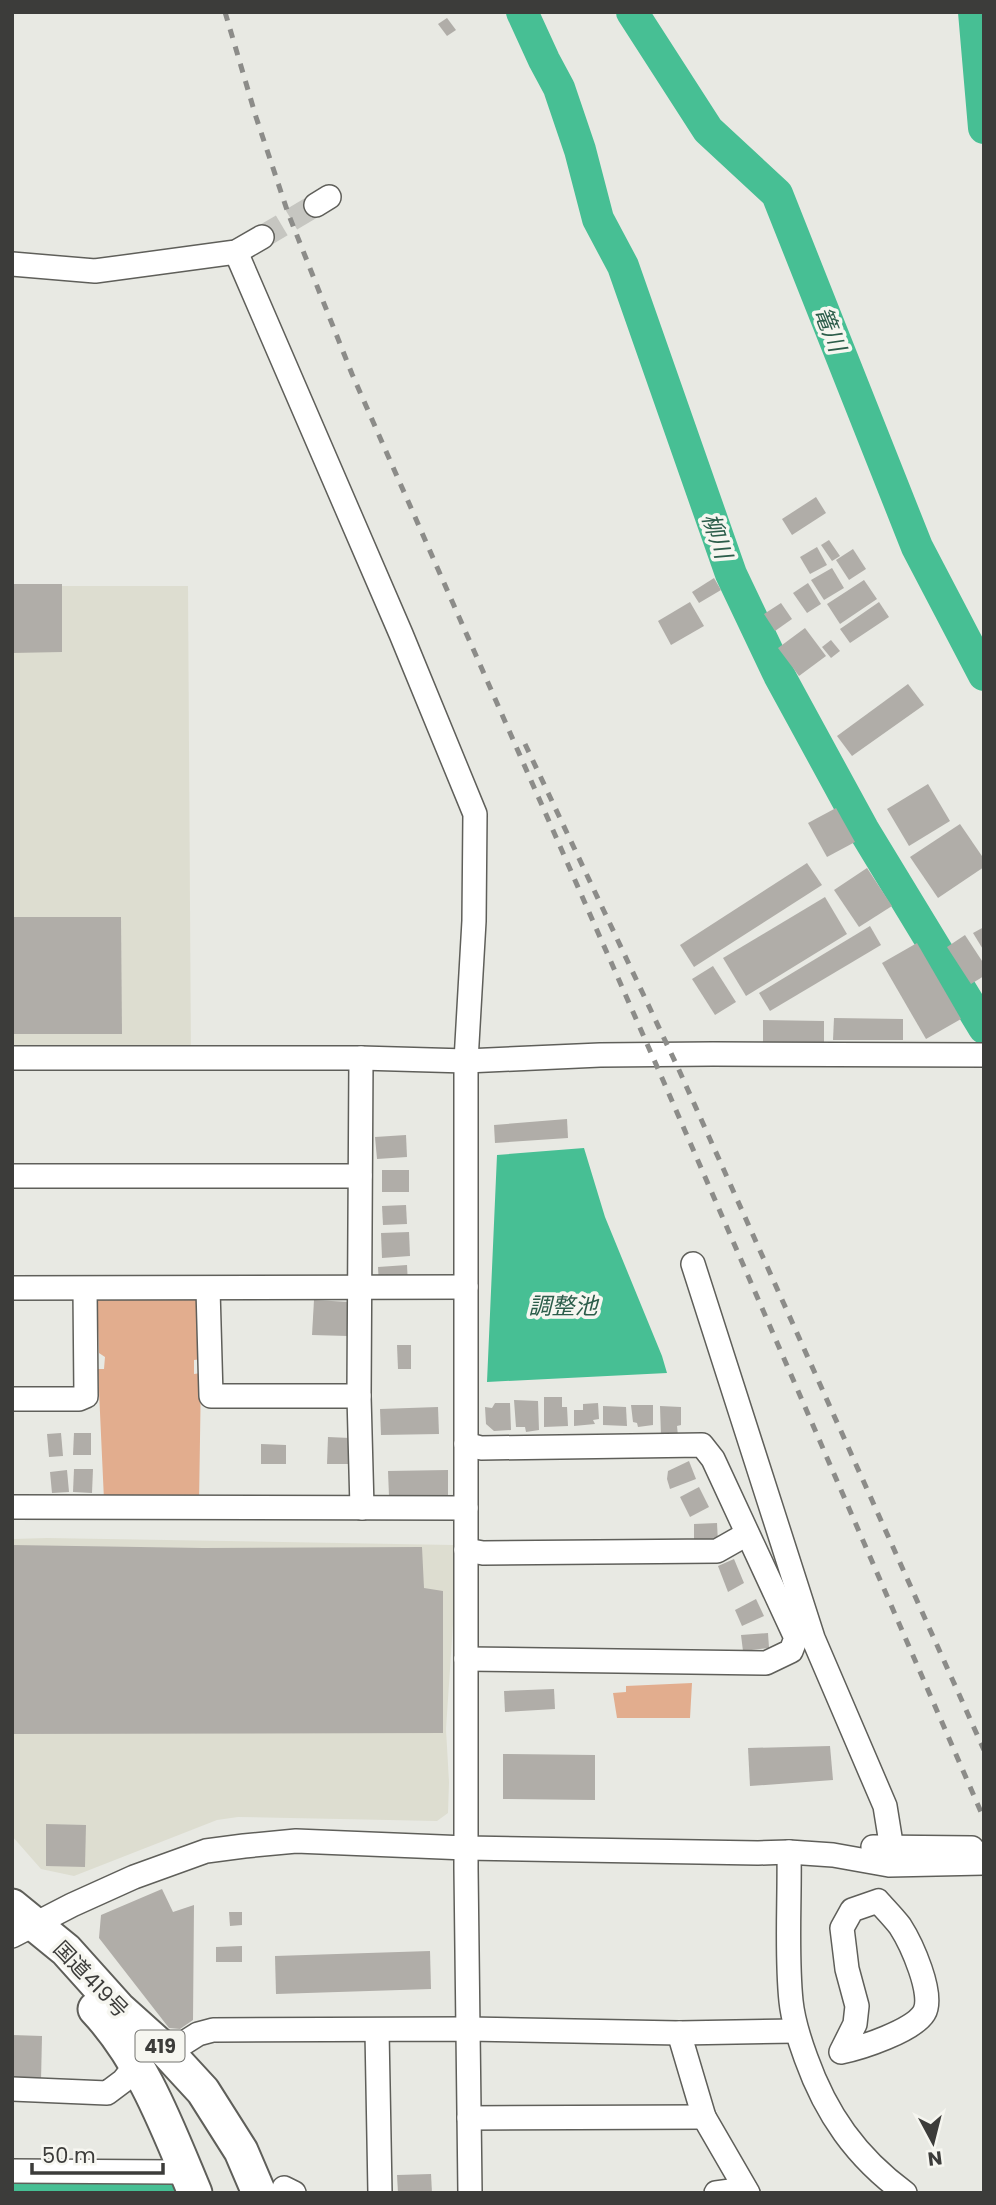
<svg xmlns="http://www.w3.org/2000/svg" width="996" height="2205" font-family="Poppins,'Noto Sans JP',sans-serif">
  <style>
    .built { fill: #ddddd0 }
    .green { fill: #e2ad8e }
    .water { fill: #47bf94 }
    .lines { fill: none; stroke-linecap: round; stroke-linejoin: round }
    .river { stroke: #47bf94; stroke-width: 32 }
    .building { fill: #b0ada8 }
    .minor-tunnel { stroke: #c6c6c1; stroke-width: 23; stroke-dasharray: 23 11; stroke-linecap: butt }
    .minor-casing { stroke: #5f5f5a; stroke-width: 26 }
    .highway-casing { stroke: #5f5f5a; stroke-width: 37 }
    .minor { stroke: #fff; stroke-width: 23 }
    .highway { stroke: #fff; stroke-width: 33 }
    .rail { stroke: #8c8c89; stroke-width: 5; stroke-dasharray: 9 9; stroke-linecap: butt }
    .labels { text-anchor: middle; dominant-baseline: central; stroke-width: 7; stroke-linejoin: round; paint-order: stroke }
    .shield { fill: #f6f6f0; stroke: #747471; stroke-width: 2 }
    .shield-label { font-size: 19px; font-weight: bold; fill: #3c3c3a }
    .street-label { font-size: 21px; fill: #3c3c3a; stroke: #f6f6f0 }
    .water-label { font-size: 23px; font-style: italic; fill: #2c5d4a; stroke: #f6f6f0 }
  </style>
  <rect width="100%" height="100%" fill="#e8e9e3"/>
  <g class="built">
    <polygon points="12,586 188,586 191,1066 12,1058"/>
    <polygon points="47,1538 453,1545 458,1549 446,1729 449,1782 448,1813 437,1821 238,1817 217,1820 74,1876 41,1869 12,1836 12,1539"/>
  </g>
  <g class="green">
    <polygon points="195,1295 202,1303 202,1359 194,1360 194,1374 201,1373 199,1504 104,1500 98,1369 104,1369 105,1357 99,1353 97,1301 101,1298"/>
    <polygon points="692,1683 690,1718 617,1718 613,1693 626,1692 626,1686"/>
  </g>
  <polygon class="water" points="584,1148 605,1217 662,1356 667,1373 487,1382 497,1155"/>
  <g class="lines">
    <g class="river">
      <polyline points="522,12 544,60 559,88 580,150 598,219 623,266 731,574 779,675 863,829 984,1028"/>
      <polyline points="632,12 708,130 777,194 917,547 984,675"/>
      <polyline points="974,12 984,128"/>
      <polyline points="12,2185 177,2188 189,2193"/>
    </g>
  </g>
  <g class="building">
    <polygon points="447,18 456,30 447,36 438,24"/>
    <polygon points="816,497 826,513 792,535 782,519"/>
    <polygon points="829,540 840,556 832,561 821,545"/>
    <polygon points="817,547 827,565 810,574 800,557"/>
    <polygon points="853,549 866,569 849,580 836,560"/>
    <polygon points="832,568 844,588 824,600 811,580"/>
    <polygon points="714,578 721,590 699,603 692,592"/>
    <polygon points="864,580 877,599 840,624 827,604"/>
    <polygon points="808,583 821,604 807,613 793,593"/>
    <polygon points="12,584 62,584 62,652 12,653"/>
    <polygon points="690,602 704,626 671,645 658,621"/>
    <polygon points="879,602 889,617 850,643 840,629"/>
    <polygon points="781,603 792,619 775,631 764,614"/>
    <polygon points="805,628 826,656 799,676 778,648"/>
    <polygon points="831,640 840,651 831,658 822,647"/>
    <polygon points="908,684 924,705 852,756 837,736"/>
    <polygon points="928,784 950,821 909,846 887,809"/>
    <polygon points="836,808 855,842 827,857 808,823"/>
    <polygon points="960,824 984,859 984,867 938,898 910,857"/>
    <polygon points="807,863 822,885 694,967 680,945"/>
    <polygon points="867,868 892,906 859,927 834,890"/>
    <polygon points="825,897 847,934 746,996 723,958"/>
    <polygon points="12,917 121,917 122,1034 12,1034"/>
    <polygon points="870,926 881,945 770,1011 759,993"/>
    <polygon points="984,927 984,951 973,933"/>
    <polygon points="965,935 984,964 984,976 971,984 947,947"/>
    <polygon points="917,943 961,1019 926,1039 882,963"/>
    <polygon points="713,966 736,1002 715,1015 692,979"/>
    <polygon points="834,1018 903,1019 903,1040 833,1040"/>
    <polygon points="763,1020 824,1021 824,1044 763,1043"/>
    <polygon points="567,1119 568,1138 495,1143 494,1125"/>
    <polygon points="406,1135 407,1157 377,1159 375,1137"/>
    <rect x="382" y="1170" width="27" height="22"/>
    <polygon points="406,1205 407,1224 383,1225 382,1206"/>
    <polygon points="409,1232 410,1256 382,1258 381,1233"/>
    <polygon points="407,1265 408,1285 379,1287 378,1267"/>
    <polygon points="314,1300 350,1302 348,1336 312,1335"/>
    <polygon points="397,1345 411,1345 411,1369 398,1369"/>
    <polygon points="544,1397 562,1397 562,1407 567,1407 568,1426 544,1427"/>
    <polygon points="514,1400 538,1401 539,1430 526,1432 525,1427 516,1427"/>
    <polygon points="495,1403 510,1403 511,1430 494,1431 486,1424 485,1407 492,1408"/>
    <polygon points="598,1403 599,1419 593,1420 595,1424 574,1426 574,1410 583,1410 583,1404"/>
    <polygon points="631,1405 653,1405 653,1425 638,1427 637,1423 633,1422"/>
    <polygon points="603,1406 626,1407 627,1426 603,1425"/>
    <polygon points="660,1406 681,1407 681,1425 677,1426 678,1436 661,1436"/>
    <polygon points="438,1407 439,1434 381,1435 380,1409"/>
    <polygon points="61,1433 63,1456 49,1457 47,1434"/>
    <polygon points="74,1433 91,1433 91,1455 73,1455"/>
    <polygon points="328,1437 350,1438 350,1464 327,1464"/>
    <polygon points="261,1444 286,1445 286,1464 261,1464"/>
    <polygon points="689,1461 696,1479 670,1489 667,1479 668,1471"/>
    <polygon points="74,1469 93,1469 92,1493 73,1492"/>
    <polygon points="67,1470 69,1492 52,1493 50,1472"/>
    <polygon points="448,1470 448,1495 389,1496 388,1471"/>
    <polygon points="699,1487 709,1507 690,1517 680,1497"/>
    <polygon points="717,1523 718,1542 694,1543 694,1524"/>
    <polygon points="12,1545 203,1548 422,1547 424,1588 443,1591 443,1733 12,1734"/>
    <polygon points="734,1559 744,1583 728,1592 718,1566"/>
    <polygon points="756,1599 764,1616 742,1626 735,1610"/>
    <polygon points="768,1633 769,1648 743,1651 741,1635"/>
    <polygon points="554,1689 555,1709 505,1712 504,1691"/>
    <polygon points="830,1746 833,1780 750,1786 748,1748"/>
    <polygon points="503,1754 595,1755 595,1800 503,1799"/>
    <polygon points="46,1824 86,1825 85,1867 46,1866"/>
    <polygon points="162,1889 173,1912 194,1905 193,2020 180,2029 169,2028 99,1938 101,1915"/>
    <polygon points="229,1912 242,1912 242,1925 230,1926"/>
    <polygon points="242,1946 242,1962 216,1962 216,1947"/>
    <polygon points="430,1951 431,1989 276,1994 275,1956"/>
    <polygon points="12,2035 42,2036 41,2081 12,2080"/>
    <polygon points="431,2174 432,2193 398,2193 397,2175"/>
  </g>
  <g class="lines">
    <polyline class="minor-tunnel" points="262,237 316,205"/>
    <g class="minor-casing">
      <g id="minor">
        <polyline points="316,205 329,197"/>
        <polyline points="236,252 401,634 475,814 474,921 466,1061 466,1869 470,2193"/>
        <polyline points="12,264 95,271 236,252 262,237"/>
        <polyline points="12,1058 361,1058 466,1061 600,1055 713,1054 984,1055"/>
        <polyline points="361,1058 359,1396 362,1508"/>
        <polyline points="12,1176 360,1176"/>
        <polyline points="693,1264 813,1638 885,1806 890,1837 888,1848"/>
        <polyline points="12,1288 466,1287"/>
        <polyline points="208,1289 211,1396 359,1396"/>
        <polyline points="12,1399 79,1399 86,1396 85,1289"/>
        <polyline points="12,1507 466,1508"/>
        <polyline points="466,1550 483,1553 717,1551 747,1534"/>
        <polyline points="466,1659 766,1663 791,1651 796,1638 713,1459 702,1445 481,1448 466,1444"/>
        <polyline points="873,1847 972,1848"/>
        <path d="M 789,1852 C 790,1901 786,1952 791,2001 C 793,2021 799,2039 806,2058 C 826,2114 856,2157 905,2193"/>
        <path d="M 878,1901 C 885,1909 893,1917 900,1926 C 911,1943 935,1995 924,2013 C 913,2031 861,2048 841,2052 L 855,2024 L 857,2006 L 847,1969 L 842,1928 L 852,1910 Z"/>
        <polyline points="12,1936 72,1905 134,1877 206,1851 244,1846 296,1841 466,1848 758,1853 789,1852 833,1855 889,1865 984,1863"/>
        <polyline points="377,2031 380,2193"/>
        <polyline points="679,2033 704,2117 748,2193"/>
        <polyline points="168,2053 198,2034 213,2030 468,2029 679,2033 796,2031"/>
        <polyline points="12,2089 107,2093 123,2081 136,2065"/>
        <polyline points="469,2118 704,2117"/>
        <polyline points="12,2171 176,2172 185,2170"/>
        <polyline points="284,2188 294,2193"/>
        <polyline points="716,2193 745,2189"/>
      </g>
    </g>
    <g class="highway-casing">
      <g id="highway">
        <polyline points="12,1906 66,1950 119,2009 168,2053 203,2091 241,2151 259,2193"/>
        <path d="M 95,2009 C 143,2060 168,2129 195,2193"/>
      </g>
    </g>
    <use href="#minor" class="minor"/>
    <use href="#highway" class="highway"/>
    <g class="rail">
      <polyline points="225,12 256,117 288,213 352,374 659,1071 984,1819"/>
      <polyline points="525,744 679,1070 984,1750"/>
    </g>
  </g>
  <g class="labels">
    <rect class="shield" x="135.5" y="2030.5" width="49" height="31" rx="5"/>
    <g class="shield-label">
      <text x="160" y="2046">419</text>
    </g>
    <g class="street-label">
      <text transform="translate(91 1979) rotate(46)">国道419号</text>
    </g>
    <g class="water-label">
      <text transform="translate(830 329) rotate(68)">篭川</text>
      <text transform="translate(717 536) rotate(71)">柳川</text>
      <text x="563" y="1306">調整池</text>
    </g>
  </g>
  <rect width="996" height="2205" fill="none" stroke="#3c3c3a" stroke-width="28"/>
  <g transform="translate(933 2142) rotate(173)" stroke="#f6f6f0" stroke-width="5" paint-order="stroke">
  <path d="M0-5L12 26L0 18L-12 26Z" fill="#3c3c3a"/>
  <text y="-10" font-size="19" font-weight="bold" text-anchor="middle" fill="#3c3c3a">N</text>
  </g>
  <path d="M32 2163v10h131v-10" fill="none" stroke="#3c3c3a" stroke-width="3.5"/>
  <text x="42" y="2163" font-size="21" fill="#3c3c3a" stroke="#f6f6f0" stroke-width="5" paint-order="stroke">50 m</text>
</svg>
